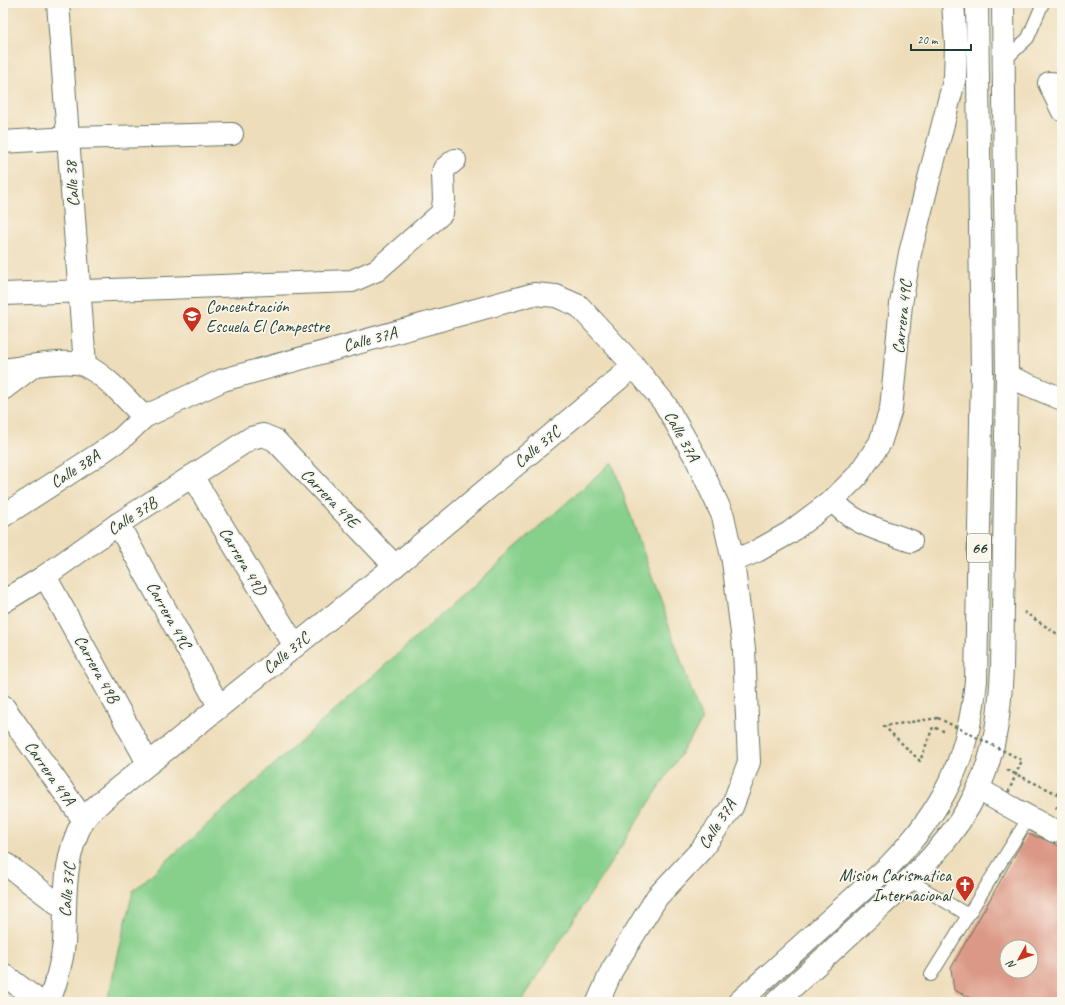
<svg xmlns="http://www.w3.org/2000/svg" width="1065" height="1005" font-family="Caveat,sans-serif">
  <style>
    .green { fill: #87d08c; stroke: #538660 }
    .building { fill: #dc9886; fill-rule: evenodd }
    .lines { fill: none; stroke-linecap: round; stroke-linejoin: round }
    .lane-casing { stroke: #677563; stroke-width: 14 }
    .street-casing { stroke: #677563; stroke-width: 24 }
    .primary-casing { stroke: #677563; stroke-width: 24 }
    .path { stroke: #677563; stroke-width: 2.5; stroke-dasharray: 3 3; stroke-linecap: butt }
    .lane { stroke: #fff; stroke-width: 12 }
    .street { stroke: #fff; stroke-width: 22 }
    .primary { stroke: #fff; stroke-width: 22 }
    .path-bridge { stroke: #677563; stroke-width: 2.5; stroke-dasharray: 3 3; stroke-linecap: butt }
    .labels { text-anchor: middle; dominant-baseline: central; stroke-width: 3.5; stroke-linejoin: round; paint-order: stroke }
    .shield { fill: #fbf7ec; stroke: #61756b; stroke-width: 1 }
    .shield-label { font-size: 16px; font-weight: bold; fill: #1f3d34 }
    .street-label { font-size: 17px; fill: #1f3d34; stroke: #fbf7ec }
    .poi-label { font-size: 17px; fill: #1f3d34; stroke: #fbf7ec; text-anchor: start }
  </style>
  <rect width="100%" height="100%" fill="#fbf7ec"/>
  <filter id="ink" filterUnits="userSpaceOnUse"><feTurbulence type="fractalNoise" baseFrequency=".025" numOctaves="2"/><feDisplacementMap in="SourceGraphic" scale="8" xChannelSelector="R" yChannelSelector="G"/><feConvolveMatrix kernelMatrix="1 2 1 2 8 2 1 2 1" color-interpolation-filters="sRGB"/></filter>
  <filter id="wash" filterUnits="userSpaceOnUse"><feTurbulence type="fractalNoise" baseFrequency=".012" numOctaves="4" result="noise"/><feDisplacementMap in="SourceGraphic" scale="16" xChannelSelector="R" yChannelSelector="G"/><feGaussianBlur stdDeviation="0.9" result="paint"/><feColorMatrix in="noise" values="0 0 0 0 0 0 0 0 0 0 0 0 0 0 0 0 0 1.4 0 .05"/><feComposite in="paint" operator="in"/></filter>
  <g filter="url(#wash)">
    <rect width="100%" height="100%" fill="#eeddba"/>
    <polygon class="green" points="612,462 702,721 521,1002 107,1002 133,891"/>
    <g id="blocks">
      <path class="building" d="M 1027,834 L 1041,838 L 1062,847 L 1062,1002 L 980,1002 L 954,990 L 951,968 ZM 1007,947 L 1031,947 L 1031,971 L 1007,971 Z"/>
    </g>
  </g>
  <g filter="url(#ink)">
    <use href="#blocks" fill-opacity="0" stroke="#677563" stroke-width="1"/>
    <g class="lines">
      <g class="lane-casing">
        <g id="lane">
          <polyline points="1004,61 1028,38 1043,3"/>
          <polyline points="909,880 968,915"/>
          <polyline points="931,975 1029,817"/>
        </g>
      </g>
      <g class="street-casing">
        <g id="street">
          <polyline points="58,3 85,365"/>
          <polyline points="1062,84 1049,83 1062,110"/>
          <polyline points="3,142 69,138 232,134"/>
          <polyline points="3,294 352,281 377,270 442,213 444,200 443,174 444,169 455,160"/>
          <path d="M 3,370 C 21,367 71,358 86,366 C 109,378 127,400 144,417"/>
          <polyline points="1007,376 1062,399"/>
          <polyline points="3,389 32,367"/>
          <polyline points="192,476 295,646"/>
          <path d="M 833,500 C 851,524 884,531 911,541"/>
          <polyline points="3,516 99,454 122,438 144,417 223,380 534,294 556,296 579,306 634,366 665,404 696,458 723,516 733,561 744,649 749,762 732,807 701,850 657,897 612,970 598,1002"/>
          <polyline points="118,524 219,706"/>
          <polyline points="733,561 757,551 789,533 833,500 857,476 880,443 891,409 901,304 910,253 955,77 956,44 953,3"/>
          <polyline points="45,576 148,763"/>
          <polyline points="3,602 45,576 118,524 251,438 263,435 275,440 395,566"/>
          <polyline points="3,706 83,819"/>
          <polyline points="978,789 1054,831 1062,829"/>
          <polyline points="3,862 65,909"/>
          <polyline points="3,974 40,1002"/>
          <path d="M 49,1002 C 56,983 62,963 64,943 C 66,902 62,859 83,821 C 87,814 96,807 102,801 L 395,566 L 634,366"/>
        </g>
      </g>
      <g class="primary-casing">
        <g id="primary">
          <path d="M 739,1002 L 889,866 C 944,809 968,760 976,681 L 982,372 L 977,3"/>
          <path d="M 776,1002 C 808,973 839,944 870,916 C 912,878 954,841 978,789 C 996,751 1000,710 1002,668 L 1007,376 L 1003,3"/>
        </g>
      </g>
      <g class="path">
        <polyline points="1024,612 1062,637"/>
        <polyline points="938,718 884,726 920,761 933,727 946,732"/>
        <polyline points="1007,770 1062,796"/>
        <polyline points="1056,809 1062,797"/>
      </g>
      <use href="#lane" class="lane"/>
      <use href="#street" class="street"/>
      <use href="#primary" class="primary"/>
      <polyline class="path-bridge" points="938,718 1022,760 1008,793"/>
    </g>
  </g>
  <defs>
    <g id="school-pin" transform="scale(1)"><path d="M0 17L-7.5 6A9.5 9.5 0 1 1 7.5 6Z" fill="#c8321e" stroke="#fbf7ec"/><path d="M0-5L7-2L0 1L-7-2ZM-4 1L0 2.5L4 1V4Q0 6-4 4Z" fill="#fff"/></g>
    <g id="church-pin" transform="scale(1)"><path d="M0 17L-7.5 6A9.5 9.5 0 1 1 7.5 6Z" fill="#c8321e" stroke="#fbf7ec"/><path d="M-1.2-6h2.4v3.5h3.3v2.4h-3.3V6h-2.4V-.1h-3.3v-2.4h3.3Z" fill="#fff"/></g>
  </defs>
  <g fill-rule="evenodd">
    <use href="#school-pin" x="192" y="316"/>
    <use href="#church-pin" x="965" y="885"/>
  </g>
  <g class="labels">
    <rect class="shield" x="967" y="534" width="24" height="28" rx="3"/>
    <g class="shield-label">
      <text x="979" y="548">66</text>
    </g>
    <g class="street-label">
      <text transform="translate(72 184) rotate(-94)">Calle 38</text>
      <text transform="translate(902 317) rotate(-84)">Carrera 49C</text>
      <text transform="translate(370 339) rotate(-15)">Calle 37A</text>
      <text transform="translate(682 436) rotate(61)">Calle 37A</text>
      <text transform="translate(537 447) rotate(-40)">Calle 37C</text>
      <text transform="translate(75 469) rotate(-33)">Calle 38A</text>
      <text transform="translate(330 498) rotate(46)">Carrera 49E</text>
      <text transform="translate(132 516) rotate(-33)">Calle 37B</text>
      <text transform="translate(243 561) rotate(59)">Carrera 49D</text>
      <text transform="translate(169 615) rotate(61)">Carrera 49C</text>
      <text transform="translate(286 653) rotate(-39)">Calle 37C</text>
      <text transform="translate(97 669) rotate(61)">Carrera 49B</text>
      <text transform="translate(50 773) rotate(55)">Carrera 49A</text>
      <text transform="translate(717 824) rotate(-57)">Calle 37A</text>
      <text transform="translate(67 890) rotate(-85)">Calle 37C</text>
    </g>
    <g class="poi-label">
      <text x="206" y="306">Concentración<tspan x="206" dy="20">Escuela El Campestre</tspan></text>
      <text x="951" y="875" text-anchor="end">Mision Carismatica<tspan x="951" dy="20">Internacional</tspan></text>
    </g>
  </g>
  <rect width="1065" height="1005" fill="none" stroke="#fbf7ec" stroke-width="16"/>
  <g transform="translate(1019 959) rotate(230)"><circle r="19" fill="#fbf7ec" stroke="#a3ada2"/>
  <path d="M0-3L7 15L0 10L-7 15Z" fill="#c8321e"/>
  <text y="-6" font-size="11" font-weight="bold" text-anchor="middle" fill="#1f3d34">N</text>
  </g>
  <path d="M911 44v6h60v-6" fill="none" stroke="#1f3d34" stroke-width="2"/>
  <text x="917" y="44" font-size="12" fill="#1f3d34" stroke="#fbf7ec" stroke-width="3" paint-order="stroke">20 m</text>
</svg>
